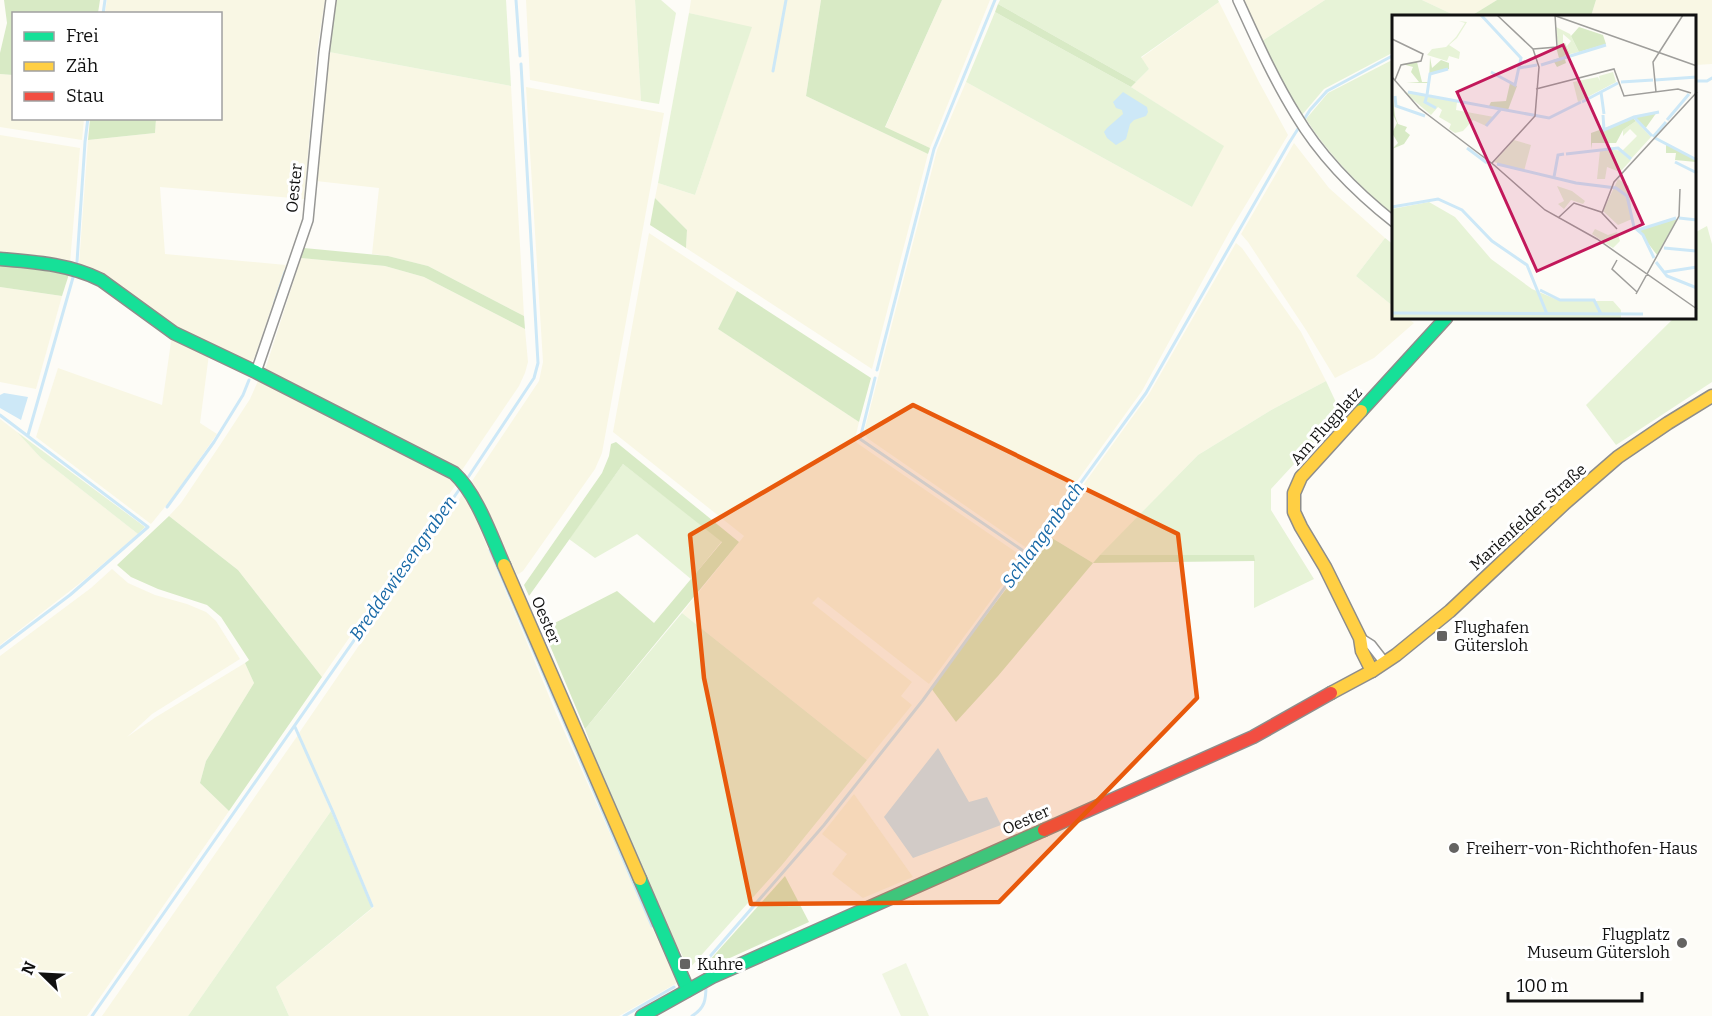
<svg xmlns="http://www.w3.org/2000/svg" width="1712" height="1016" font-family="Bitter,serif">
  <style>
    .farmland { fill: #f9f7e4 }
    .green { fill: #e7f3d7 }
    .forest { fill: #d8eac5 }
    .pitch { fill: #f0f6e1 }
    .water { fill: #cde8f7 }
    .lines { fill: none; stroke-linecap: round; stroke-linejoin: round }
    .stream { stroke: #cde8f7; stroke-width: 3 }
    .street-casing { stroke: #979795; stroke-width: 12 }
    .fast-casing { stroke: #8e8d8b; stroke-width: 15 }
    .slow-casing { stroke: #8e8d8b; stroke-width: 15 }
    .jam-casing { stroke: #8e8d8b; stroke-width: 15 }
    .street { stroke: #fffffe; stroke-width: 9 }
    .fast { stroke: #16e098; stroke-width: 12 }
    .slow { stroke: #ffcf43; stroke-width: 12 }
    .jam { stroke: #f24e42; stroke-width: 12 }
    .marked { fill: #e8590c; fill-opacity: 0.2; stroke: #e8590c; stroke-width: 4.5; stroke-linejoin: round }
    .poi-dot { fill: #646362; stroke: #fff; stroke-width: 2 }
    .labels { text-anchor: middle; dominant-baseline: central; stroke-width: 6; stroke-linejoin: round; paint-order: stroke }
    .street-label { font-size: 16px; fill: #111; stroke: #fff }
    .poi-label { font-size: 16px; fill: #111; stroke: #fff; text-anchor: start }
    .water-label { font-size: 18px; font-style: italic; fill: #1768a6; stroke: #fff }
    .inset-river { fill: none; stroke: #cde8f7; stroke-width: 3 }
    .inset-road { fill: none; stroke: #9f9e9b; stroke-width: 1.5 }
    .view { fill: #c2185b; fill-opacity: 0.15; stroke: #c2185b; stroke-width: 3 }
    .inset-edge { fill: none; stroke: #111; stroke-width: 3 }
  </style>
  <rect width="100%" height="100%" fill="#fdfcf7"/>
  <g class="farmland">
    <polygon points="107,0 325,0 317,51 304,199 160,187 165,254 286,265 254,359 250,362 178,327 103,274 79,265 88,140 155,133 156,119 220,118 220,14 105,13"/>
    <polygon points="526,0 635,0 641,101 530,80"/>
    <polygon points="691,0 821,0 806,96 928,154 872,369 686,248 687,230 655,198 658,183 695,195 751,28 689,13"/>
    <polygon points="942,0 990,0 930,148 885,128"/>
    <polygon points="1243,0 1325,0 1262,41"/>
    <polygon points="1422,0 1497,0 1471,16 1456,16"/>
    <polygon points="1596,0 1712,0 1712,64 1696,65 1696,16 1591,16"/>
    <polygon points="1219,2 1259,82 1288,135 1231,229 1142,391 1028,549 867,438 864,432 937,150 966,82 1192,207 1223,146 1131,87 1149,69 1141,58"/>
    <polygon points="329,52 511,86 524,316 428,266 388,256 372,254 379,188 316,181"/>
    <polygon points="0,74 13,75 14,118 84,119 82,140 0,127"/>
    <polygon points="526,87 664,113 602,453 595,469 523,571 517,575 472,481 539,381 543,362"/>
    <polygon points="0,135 80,148 70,263 0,255"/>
    <polygon points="1294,143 1329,188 1385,238 1356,276 1394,307 1394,318 1407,318 1414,323 1374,358 1335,378 1306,330 1248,242 1241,234"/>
    <polygon points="649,233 737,291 718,329 859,422 855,439 857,443 1023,557 929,684 818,597 812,603 912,682 901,696 912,705 867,760 682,613 744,536 613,432"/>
    <polygon points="1236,243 1242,248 1301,332 1326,381 1273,409 1198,455 1093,563 1047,535 1149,394"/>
    <polygon points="301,258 385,266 424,277 525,329 528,362 525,373 519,386 460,473 265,370"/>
    <polygon points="0,287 62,296 36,389 0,382"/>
    <polygon points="172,335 209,354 200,423 217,434 173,497 151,524 36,437 58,368 162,405"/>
    <polygon points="258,381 457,483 322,677 238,570 169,516 181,503 220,445 250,399"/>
    <polygon points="0,419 17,432 40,457 138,534 84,580 0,645"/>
    <polygon points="462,495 468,500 556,713 677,983 619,1016 289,1016 276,987 374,907 299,733"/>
    <polygon points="112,569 128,583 155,595 187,604 206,612 216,621 240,659 152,714 127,737 156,717 245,663 254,683 206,761 200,783 229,811 87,1016 0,1016 0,656 91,588"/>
    <polygon points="298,735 331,811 188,1016 102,1016"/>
    <polygon points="854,794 913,877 863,898 832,874 847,854 822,834"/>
  </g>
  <g class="green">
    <polygon points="336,0 506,0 511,86 329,52"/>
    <polygon points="635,0 661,0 676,13 659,104 641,101"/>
    <polygon points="1000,0 1218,0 1219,2 1141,57 1149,69 1136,82 998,4"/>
    <polygon points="1325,0 1422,0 1456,16 1394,16 1394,52 1324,89 1302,115 1282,82 1262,41"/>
    <polygon points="995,12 1131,87 1224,146 1192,207 966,82"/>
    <polygon points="689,13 752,27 695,195 658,183"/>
    <path d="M 1394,59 L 1394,216 C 1361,187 1330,157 1306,119 L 1328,93 Z"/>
    <polygon points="1707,226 1712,244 1712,382 1616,445 1586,405 1674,318 1696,318 1696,232"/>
    <polygon points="1385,238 1394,245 1394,307 1356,276"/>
    <polygon points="1326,381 1341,413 1271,489 1271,510 1314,579 1254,608 1254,555 1100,555 1198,455 1273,409"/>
    <polygon points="17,432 145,527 138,534 40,457"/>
    <polygon points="623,464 722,541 691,579 637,534 595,558 569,539"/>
    <polygon points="682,613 867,760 782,865 688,970 680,950 675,951 586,744 590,742 585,729"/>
    <polygon points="331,811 372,908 276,987 289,1016 188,1016"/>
  </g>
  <g class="forest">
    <polygon points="4,0 100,0 98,13 14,14 13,75 0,74 0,53 7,23"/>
    <polygon points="821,0 942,0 885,127 930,148 928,154 806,96"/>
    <polygon points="1497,0 1596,0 1591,16 1471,16"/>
    <polygon points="998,4 1136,82 1131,87 995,12"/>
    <polygon points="90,119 156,119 155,133 88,140"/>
    <polygon points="655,198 687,230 686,248 650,225"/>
    <polygon points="304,248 388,256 428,266 524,316 525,329 424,277 385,266 301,258"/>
    <polygon points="0,263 70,271 62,296 0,287"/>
    <polygon points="737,291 871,378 859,422 718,329"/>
    <polygon points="616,442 739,542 585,729 543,629 617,591 654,623 722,542 623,464 529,596 524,585 602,473 609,456 611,444"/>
    <polygon points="169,516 238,570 322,677 229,811 200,783 206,761 254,683 245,663 249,660 221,617 207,605 158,589 131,577 117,565"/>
    <polygon points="1047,535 1093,563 1100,555 1254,555 1255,561 1093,563 998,676 956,722 931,688"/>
    <polygon points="785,876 809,922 710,967 708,962"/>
  </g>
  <polygon class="pitch" points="906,963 929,1016 901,1016 882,974"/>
  <g class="water">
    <polygon points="1123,92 1147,107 1148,112 1146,116 1134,120 1130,124 1126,139 1116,145 1107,138 1104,132 1107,128 1123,114 1122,110 1116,108 1113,102"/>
    <polygon points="4,393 28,397 21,420 0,408 0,395"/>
    <polygon points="938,748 969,802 987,797 1001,825 913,858 884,817"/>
  </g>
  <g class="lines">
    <g class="stream">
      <polyline points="516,0 520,56"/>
      <polyline points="103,14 105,0"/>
      <polyline points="773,71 786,0"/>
      <polyline points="1696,81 1707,81 1712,78"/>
      <polyline points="311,144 322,37"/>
      <polyline points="77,262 85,142 88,118"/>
      <polyline points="275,302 285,272"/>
      <polyline points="877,370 934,149 995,0"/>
      <polyline points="875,378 860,439 1022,550"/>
      <polyline points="0,415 148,527 70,595 0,648"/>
      <polyline points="28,435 74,274"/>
      <polyline points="467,479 534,378 538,363 521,64"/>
      <polyline points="167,507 214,442 243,395 249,380"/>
      <polyline points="490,550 652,926"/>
      <polyline points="295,727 332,810 372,906"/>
      <polyline points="705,975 706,961 824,825 923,700 1146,393 1289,143 1310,110 1327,91 1394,55"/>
      <polyline points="92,1016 461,487"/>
      <polyline points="624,1016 674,987"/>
      <path d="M 692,1016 C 705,1008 706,1000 706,985"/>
    </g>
    <g class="street-casing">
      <g id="street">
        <path d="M 1238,0 C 1256,39 1273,78 1296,115 C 1321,157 1356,192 1394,222"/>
        <polyline points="256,372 308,220 324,53 331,0"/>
        <polyline points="1360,638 1371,645 1385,663"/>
      </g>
    </g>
    <g class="fast-casing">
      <g id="fast">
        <path d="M 0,259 C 35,262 69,264 101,280 L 174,333 L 256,372 L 454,473 C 477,494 491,536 504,565"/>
        <polyline points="1361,411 1446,318"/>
        <polyline points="640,879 688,990"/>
        <polyline points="642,1016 712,977 1044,830"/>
      </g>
    </g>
    <g class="slow-casing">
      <g id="slow">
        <polyline points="1361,411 1301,477 1294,493 1294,512 1301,527 1325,567 1360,638 1362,651 1372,671"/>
        <polyline points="504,565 640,879"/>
        <polyline points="1331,693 1372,671 1396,655 1450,611 1565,503 1618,457 1668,423 1712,396"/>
      </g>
    </g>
    <g class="jam-casing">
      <polyline id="jam" points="1044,830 1253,737 1331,693"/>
    </g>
    <use href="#street" class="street"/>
    <use href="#fast" class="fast"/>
    <use href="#slow" class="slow"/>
    <use href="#jam" class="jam"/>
  </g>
  <path class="marked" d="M 913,405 L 1178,534 L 1197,698 L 999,902 L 751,904 L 704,678 L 690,535 Z"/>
  <g class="poi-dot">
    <rect x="1436" y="630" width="12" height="12" rx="3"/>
    <circle cx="1454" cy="848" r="6"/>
    <circle cx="1682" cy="943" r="6"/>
    <rect x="679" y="958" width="12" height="12" rx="3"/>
  </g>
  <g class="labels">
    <g class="street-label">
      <text transform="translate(294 188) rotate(-84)">Oester</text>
      <text transform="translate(1326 426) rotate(-48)">Am Flugplatz</text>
      <text transform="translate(1528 517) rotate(-42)">Marienfelder Straße</text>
      <text transform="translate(546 620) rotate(67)">Oester</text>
      <text transform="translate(1026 820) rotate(-24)">Oester</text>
    </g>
    <g class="poi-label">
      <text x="1454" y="627">Flughafen<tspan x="1454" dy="18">Gütersloh</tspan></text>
      <text x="1466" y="848">Freiherr-von-Richthofen-Haus</text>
      <text x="1670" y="934" text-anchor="end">Flugplatz<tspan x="1670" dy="18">Museum Gütersloh</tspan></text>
      <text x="697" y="964">Kuhre</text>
    </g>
    <g class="water-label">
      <text transform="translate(1043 535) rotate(-54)">Schlangenbach</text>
      <text transform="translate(403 568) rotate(-55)">Breddewiesengraben</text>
    </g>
  </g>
  <g transform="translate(1392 15)">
    <rect width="304" height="304" fill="#fdfcf7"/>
    <path d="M 67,6 L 75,7 L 65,23 L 57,30 L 68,37 L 67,44 L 57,41 L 55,46 L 35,40 L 40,34 L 54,32 L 64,22 L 73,8 ZM 164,12 L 178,19 L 187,37 L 178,39 L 175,31 L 179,26 L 171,19 L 171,30 L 166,32 ZM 221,57 L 224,67 L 186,87 L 181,67 L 206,62 L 208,66 L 207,61 ZM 12,77 L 65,87 L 64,95 L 102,102 L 94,111 L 81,105 L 71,116 L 63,118 L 57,114 L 59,109 L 47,102 L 50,95 L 46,92 L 39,100 ZM 244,106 L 259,122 L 239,144 L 232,138 L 239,145 L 228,157 L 215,152 L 213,164 L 205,164 L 208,135 L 217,134 L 217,139 L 217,134 L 230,136 L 245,121 L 238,114 L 231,121 L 231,115 ZM 122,125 L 139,130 L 132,156 L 102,147 ZM 226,164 L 237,171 L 240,204 L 226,210 L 211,196 ZM 165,171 L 180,176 L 193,186 L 191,189 L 179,185 L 172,194 L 166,189 L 172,186 ZM 37,187 L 63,202 L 99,244 L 140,274 L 168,286 L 221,286 L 229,295 L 229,304 L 0,304 L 0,194 ZM 203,214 L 216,220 L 225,217 L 228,226 L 221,233 L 200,219 Z" fill="#e7f3d7"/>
    <path d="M 187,12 L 211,20 L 214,29 L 187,37 L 179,21 ZM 173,28 L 178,39 L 172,41 L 174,48 L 165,52 L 161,45 L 167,43 L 164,32 ZM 38,42 L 40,53 L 49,45 L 57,48 L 57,54 L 38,59 L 37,68 L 14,68 L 27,67 L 19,57 L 21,52 L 10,49 L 25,47 L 30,67 L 37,67 ZM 118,68 L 125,71 L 116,95 L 97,91 L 99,87 L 114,86 ZM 0,77 L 3,101 L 6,109 L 15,112 L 13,116 L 18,120 L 12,129 L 0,134 L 6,128 L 0,118 L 5,108 L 0,98 ZM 265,97 L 253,114 L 243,102 L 246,101 ZM 241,103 L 244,106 L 231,115 L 224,128 L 200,128 L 199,134 L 199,118 ZM 262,123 L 304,144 L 304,147 L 283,145 L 284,138 L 274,138 L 274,129 ZM 277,204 L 285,204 L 265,240 L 246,215 Z" fill="#d8eac5"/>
    <path class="inset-river" d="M 89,0 L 129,43 L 123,70 L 99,57M 149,50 L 214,30M 127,53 L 145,50M 263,65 L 305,62M 229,67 L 261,65M 16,77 L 157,103 L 189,87M 209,77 L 212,99M 35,80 L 38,59 L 56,54M 35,80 L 33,87 L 44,93M 3,81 L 4,91 L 33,101M 190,87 L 226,68M 211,100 L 212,115 L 242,102 L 267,97M 242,102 L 260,121M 275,105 L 297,79M 94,111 L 109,94M 261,122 L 274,107M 263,123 L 305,145M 75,133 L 95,148M 174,139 L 226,133 L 239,144M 283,147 L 305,158M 105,149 L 184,168 L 224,173 L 235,181 L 242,212 L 251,220 L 262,243M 162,162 L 166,140 L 172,139M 0,192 L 46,184 L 70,195 L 100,226 L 135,250 L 155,299M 287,203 L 305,205M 246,215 L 284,203M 272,233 L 304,236M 264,247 L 275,261 L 305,273M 273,257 L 305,252M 148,275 L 168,285 L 202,285 L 209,299M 0,298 L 251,299"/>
    <path class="inset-road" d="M 161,0 L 305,51M 0,24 L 31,39 L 29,46 L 9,50 L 3,65M 141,34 L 165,32 L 163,0M 0,62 L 27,93 L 102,150 L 153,195 L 205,224 L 305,294M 144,74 L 222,54 L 232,81 L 286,74 L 299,78M 264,77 L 261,47 L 291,0M 100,148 L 143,101 L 147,52 L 141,34 L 105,0M 210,198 L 222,167 L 305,77M 166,203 L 182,188 L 209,197 L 225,214M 225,245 L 220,254 L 245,277M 244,279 L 287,201 L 288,174"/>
    <path class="view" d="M 171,30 L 251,209 L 145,256 L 65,77 Z"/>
    <rect width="304" height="304" class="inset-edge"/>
  </g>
  <rect x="12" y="12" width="210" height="108" fill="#ffffff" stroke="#a0a0a0" stroke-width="1.5"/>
  <rect x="24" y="32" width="30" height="9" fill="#16e098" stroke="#a0a0a0" stroke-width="1.5"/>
  <text x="66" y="42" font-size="18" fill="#111111">Frei</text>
  <rect x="24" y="62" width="30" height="9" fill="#ffcf43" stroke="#a0a0a0" stroke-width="1.5"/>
  <text x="66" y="72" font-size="18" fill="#111111">Zäh</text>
  <rect x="24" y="92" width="30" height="9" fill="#f24e42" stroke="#a0a0a0" stroke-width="1.5"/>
  <text x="66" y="102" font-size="18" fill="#111111">Stau</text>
  <g transform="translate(42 974) rotate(294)" stroke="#ffffff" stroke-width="4.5" paint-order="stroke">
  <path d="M0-4.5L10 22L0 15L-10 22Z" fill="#111111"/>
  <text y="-9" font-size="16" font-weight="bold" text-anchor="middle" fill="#111111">N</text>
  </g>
  <path d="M1508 992v9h134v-9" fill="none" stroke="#111111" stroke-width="3"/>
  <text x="1517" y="992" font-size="18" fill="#111111" stroke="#ffffff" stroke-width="4.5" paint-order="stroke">100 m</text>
</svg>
